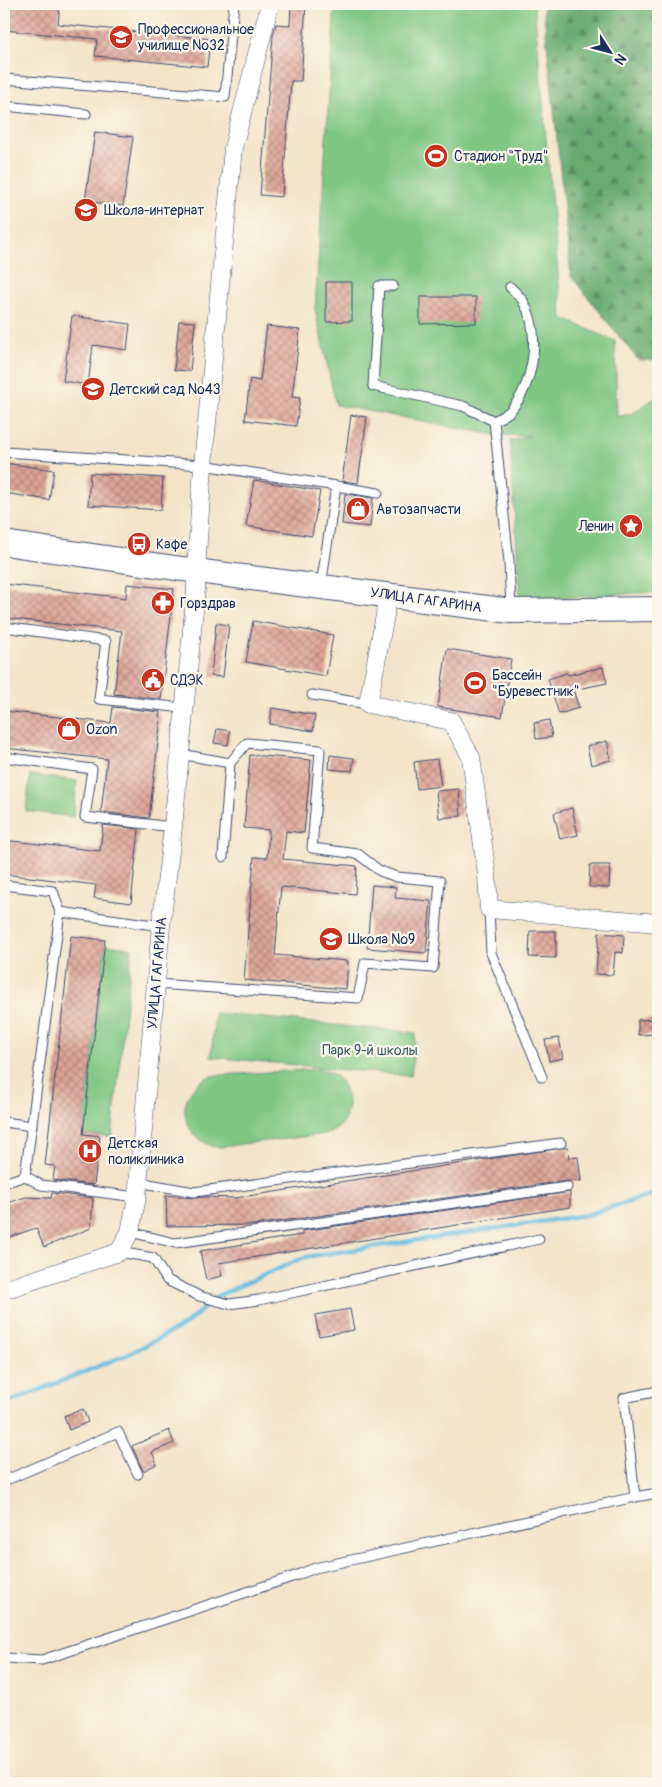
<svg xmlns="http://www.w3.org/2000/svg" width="662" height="1787" font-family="Pangolin,sans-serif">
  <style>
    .green { fill: #80c783; stroke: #4e7b70 }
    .forest { fill: url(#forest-firs); stroke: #426e68 }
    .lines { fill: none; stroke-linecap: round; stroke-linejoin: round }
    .stream { stroke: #61bbdf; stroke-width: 4.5 }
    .building { fill: url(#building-cross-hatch) }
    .service-casing { stroke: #3b4a6e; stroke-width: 11 }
    .minor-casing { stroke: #3b4a6e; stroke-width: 19 }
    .secondary-casing { stroke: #3b4a6e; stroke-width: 26 }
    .service { stroke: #fff; stroke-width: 9 }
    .minor { stroke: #fff; stroke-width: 18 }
    .secondary { stroke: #fff; stroke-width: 24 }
    .labels { text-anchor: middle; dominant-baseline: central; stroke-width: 4.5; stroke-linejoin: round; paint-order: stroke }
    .poi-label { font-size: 14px; fill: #1b2f5e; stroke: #fbf7ec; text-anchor: start }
    .street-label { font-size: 14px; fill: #1b2f5e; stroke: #fbf7ec }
    .park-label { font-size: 14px; fill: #395d69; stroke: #fbf7ec }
  </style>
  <defs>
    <pattern id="forest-firs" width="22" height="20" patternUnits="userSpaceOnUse" patternTransform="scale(1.25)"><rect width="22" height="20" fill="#68ac71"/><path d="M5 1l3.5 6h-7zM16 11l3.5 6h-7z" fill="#558c60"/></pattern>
    <pattern id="building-cross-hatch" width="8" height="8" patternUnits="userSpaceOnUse" patternTransform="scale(1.25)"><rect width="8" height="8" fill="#dea498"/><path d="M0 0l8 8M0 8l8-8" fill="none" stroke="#b3867f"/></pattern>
  </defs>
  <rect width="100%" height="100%" fill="#fbf7ec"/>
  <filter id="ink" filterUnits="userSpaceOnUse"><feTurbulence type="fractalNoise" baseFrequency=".02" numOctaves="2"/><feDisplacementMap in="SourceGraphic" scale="10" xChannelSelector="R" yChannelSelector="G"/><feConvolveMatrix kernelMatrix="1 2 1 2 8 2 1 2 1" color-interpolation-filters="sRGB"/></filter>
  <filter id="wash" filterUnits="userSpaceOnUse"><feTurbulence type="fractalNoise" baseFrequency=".0096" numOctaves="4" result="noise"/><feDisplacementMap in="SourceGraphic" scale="20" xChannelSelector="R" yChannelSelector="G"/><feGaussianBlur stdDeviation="1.12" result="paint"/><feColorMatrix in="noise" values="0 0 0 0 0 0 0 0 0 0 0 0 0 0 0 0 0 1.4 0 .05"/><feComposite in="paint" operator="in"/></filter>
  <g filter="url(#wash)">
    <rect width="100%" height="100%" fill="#f3e4c9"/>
    <g class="green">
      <polygon points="335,4 534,4 562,318 615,341 617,417 633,413 658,396 658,592 557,598 520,599 510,441 530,436 495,435 336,405 315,309"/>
      <polygon points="30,775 77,781 73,817 26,811"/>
      <polygon points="105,945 132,948 112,1137 83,1134"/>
      <polygon points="215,1013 416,1033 411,1076 211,1057"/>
      <path d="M 318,1069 C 321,1070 326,1070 329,1072 C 349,1080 354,1111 340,1126 C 337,1129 333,1131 330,1133 C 301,1138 272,1140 242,1144 C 234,1145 220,1149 212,1146 C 179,1133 175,1095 206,1078 C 210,1076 216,1075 221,1075 Z"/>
    </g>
    <polygon class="forest" points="543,4 658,4 658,360 638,360 571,276"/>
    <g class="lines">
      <polyline class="stream" points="4,1407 10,1402 131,1353 186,1324 217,1296 305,1257 586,1215 658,1193"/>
    </g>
    <g id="blocks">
      <g class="building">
        <polygon points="4,4 60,4 58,24 210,39 207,67 95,56 97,39 4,30"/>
        <polygon points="291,4 306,4 301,81 291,81 282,197 260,195 273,35 276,24 290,25"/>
        <polygon points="95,132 133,137 123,206 85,201"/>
        <polygon points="326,282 352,282 352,321 326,322"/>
        <polygon points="420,297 476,297 476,323 420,324"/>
        <polygon points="72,316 130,324 127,350 93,345 88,385 63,381"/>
        <polygon points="179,321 195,322 190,371 174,370"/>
        <polygon points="267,326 300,330 292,397 300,398 296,426 245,420 250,379 260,381"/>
        <polygon points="351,415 367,417 358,483 342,481"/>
        <polygon points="4,463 54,470 49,500 4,493"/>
        <polygon points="90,473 163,478 161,510 88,505"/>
        <polygon points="254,480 320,491 312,536 246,526"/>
        <polygon points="345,494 373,498 370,527 342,524"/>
        <polygon points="4,584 126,598 127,584 174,589 161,699 114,694 122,631 4,618"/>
        <polygon points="253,621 333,635 326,676 246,662"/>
        <polygon points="216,623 229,625 223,677 211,676"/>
        <polygon points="447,649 511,659 502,717 438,707"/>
        <polygon points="603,667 607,683 573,690 579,708 559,714 548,679 567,673 568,675"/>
        <polygon points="113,707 160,712 159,716 161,717 149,818 101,812 107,759 4,748 4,711 111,723"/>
        <polygon points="272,708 315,715 313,731 270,724"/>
        <polygon points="549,720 552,737 536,739 534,723"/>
        <polygon points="217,729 230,731 228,745 214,743"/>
        <polygon points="607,741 611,760 591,765 587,746"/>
        <polygon points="250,755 311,760 304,833 286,831 283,859 357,866 355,894 281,887 275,955 348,961 346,989 244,980 254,857 267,858 269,830 244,828"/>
        <polygon points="330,755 354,758 352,771 329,769"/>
        <polygon points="437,759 441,786 417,789 414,762"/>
        <polygon points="459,789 461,816 439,818 436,791"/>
        <polygon points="572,808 578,835 560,839 554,813"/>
        <polygon points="103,825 139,829 131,903 94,898 96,885 4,874 4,840 100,851"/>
        <polygon points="590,865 610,865 609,888 589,887"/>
        <polygon points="372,885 396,887 395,898 431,901 426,953 367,948"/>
        <polygon points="530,931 556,931 556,958 529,957"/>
        <polygon points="599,933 624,935 623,953 615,952 613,975 596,974"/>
        <polygon points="71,936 105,940 83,1134 100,1136 94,1185 53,1180 55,1166 45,1165"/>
        <polygon points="658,1019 658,1034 638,1035 638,1020"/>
        <polygon points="559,1038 563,1058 549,1061 545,1040"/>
        <polygon points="568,1147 569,1158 578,1157 581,1181 566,1181 254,1225 167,1226 166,1195 193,1198 206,1197 235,1198"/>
        <polygon points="570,1192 570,1207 219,1263 222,1276 206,1280 200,1251 302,1235 302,1231"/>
        <polygon points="52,1193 93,1198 91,1228 44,1247 36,1228 4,1239 4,1204 26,1197 51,1198"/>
        <polygon points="350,1309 354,1330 319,1336 315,1315"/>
        <polygon points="83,1409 88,1422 69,1430 64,1416"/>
        <polygon points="169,1430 174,1443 152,1452 157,1464 143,1471 132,1446"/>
      </g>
    </g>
  </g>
  <g filter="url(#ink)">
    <use href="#blocks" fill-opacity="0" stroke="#3b4a6e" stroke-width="1"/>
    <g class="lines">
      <g class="service-casing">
        <g id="service">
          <polyline points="4,79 225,97 234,4"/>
          <polyline points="4,106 86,114"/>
          <polyline points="393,286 379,286 373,386 463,406 494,421 509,562 511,609"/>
          <path d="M 494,421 C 499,418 506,415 510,411 C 534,384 542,333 523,301 C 520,296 514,291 510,287"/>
          <polyline points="4,452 203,465 336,486 321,586"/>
          <polyline points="336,486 378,493"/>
          <polyline points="4,627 106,641 99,699 184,708"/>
          <polyline points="312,695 368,704"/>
          <polyline points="180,754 230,763 223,857"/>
          <polyline points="4,757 92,769 85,817 173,827"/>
          <polyline points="4,885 53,891 60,912"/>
          <polyline points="489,909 491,953 542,1077"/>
          <polyline points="156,984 358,998 365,963 433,968 440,881 397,877 380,871 358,854 312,848 320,750 247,743 230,763"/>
          <polyline points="4,1122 32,1126"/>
          <polyline points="25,1176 60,912 161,926"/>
          <polyline points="138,1182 194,1192 561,1143"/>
          <polyline points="4,1183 25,1176 41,1185 137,1197"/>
          <polyline points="130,1232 175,1243 567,1187"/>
          <polyline points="119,1252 153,1258 167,1280 199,1296 229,1304 259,1300 539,1239"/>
          <polyline points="4,1481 118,1432 138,1474"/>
          <polyline points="635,1497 624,1398 658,1391"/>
          <polyline points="4,1658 42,1660 295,1576 315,1568 635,1497 658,1493"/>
        </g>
      </g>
      <g class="minor-casing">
        <g id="minor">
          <polyline points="387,594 385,615 368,704 451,721 471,757 487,875 489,909 658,923"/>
          <polyline points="4,1290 119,1252 130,1232 137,1197 161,926 173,827 196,589 196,571 203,465 233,148 270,4"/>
        </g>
      </g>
      <g class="secondary-casing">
        <polyline id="secondary" points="4,543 196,571 511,611 658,609"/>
      </g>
      <use href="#service" class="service"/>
      <use href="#minor" class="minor"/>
      <use href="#secondary" class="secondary"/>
    </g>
  </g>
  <defs>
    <g id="university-disc" transform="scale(1.25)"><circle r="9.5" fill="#c8321e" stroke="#fbf7ec"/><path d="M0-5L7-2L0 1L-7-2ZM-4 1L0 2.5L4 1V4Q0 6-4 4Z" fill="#fff"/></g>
    <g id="stadium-disc" transform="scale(1.25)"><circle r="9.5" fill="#c8321e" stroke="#fbf7ec"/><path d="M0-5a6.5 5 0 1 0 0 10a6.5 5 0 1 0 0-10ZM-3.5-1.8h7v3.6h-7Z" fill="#fff"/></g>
    <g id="school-disc" transform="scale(1.25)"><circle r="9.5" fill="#c8321e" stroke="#fbf7ec"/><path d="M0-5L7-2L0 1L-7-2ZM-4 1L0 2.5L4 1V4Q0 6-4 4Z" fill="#fff"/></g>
    <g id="shop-disc" transform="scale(1.25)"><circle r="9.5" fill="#c8321e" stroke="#fbf7ec"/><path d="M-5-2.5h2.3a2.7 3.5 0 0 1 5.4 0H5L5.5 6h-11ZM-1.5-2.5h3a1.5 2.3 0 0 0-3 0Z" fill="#fff"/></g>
    <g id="sight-disc" transform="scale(1.25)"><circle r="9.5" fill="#c8321e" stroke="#fbf7ec"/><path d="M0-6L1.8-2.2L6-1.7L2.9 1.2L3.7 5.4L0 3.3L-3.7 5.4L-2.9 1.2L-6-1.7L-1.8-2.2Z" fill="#fff"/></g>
    <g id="bus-disc" transform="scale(1.25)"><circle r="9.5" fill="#c8321e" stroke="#fbf7ec"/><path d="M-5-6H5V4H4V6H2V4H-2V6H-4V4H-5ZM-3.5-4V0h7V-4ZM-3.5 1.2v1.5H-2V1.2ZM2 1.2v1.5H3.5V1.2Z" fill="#fff"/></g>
    <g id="pharmacy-disc" transform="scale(1.25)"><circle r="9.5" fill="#c8321e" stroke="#fbf7ec"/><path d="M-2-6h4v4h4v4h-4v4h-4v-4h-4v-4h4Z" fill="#fff"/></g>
    <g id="civic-disc" transform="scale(1.25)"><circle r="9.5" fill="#c8321e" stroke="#fbf7ec"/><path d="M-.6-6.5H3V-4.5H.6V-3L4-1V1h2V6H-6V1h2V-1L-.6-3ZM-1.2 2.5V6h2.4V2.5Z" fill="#fff"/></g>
    <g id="hospital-disc" transform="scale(1.25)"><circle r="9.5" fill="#c8321e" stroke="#fbf7ec"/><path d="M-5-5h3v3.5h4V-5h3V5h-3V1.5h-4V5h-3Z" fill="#fff"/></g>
  </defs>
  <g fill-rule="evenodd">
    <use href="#university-disc" x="121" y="37"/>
    <use href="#stadium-disc" x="436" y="156"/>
    <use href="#school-disc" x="86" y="210"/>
    <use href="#school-disc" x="93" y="389"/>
    <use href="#shop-disc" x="358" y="509"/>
    <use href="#sight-disc" x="631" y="526"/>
    <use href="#bus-disc" x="139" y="544"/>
    <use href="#pharmacy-disc" x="163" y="603"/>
    <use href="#civic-disc" x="153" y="680"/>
    <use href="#stadium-disc" x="475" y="683"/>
    <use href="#shop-disc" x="69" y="729"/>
    <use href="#school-disc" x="331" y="939"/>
    <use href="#hospital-disc" x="90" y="1151"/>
  </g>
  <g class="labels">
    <g class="poi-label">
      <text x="138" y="29">Профессиональное<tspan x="138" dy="16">училище №32</tspan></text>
      <text x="454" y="156">Стадион "Труд"</text>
      <text x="104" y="210">Школа-интернат</text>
      <text x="110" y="389">Детский сад №43</text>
      <text x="376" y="509">Автозапчасти</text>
      <text x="614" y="526" text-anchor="end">Ленин</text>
      <text x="156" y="544">Кафе</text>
      <text x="180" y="603">Горздрав</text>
      <text x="492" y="675">Бассейн<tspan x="492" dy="16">"Буревестник"</tspan></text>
      <text x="170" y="680">СДЭК</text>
      <text x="86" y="729">Ozon</text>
      <text x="348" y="939">Школа №9</text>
      <text x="108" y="1143">Детская<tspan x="108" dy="16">поликлиника</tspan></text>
    </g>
    <g class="street-label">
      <text transform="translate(426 600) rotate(8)">УЛИЦА ГАГАРИНА</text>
      <text transform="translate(157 973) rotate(-85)">УЛИЦА ГАГАРИНА</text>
    </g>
    <g class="park-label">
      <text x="370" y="1050">Парк 9-й школы</text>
    </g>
  </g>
  <rect width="662" height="1787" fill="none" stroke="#fbf7ec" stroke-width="20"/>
  <g transform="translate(610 52) rotate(126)" stroke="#fbf7ec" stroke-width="4" paint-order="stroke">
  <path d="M0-4L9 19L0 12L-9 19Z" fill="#1b2f5e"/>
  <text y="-8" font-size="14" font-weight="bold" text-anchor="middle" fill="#1b2f5e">N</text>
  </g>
</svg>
